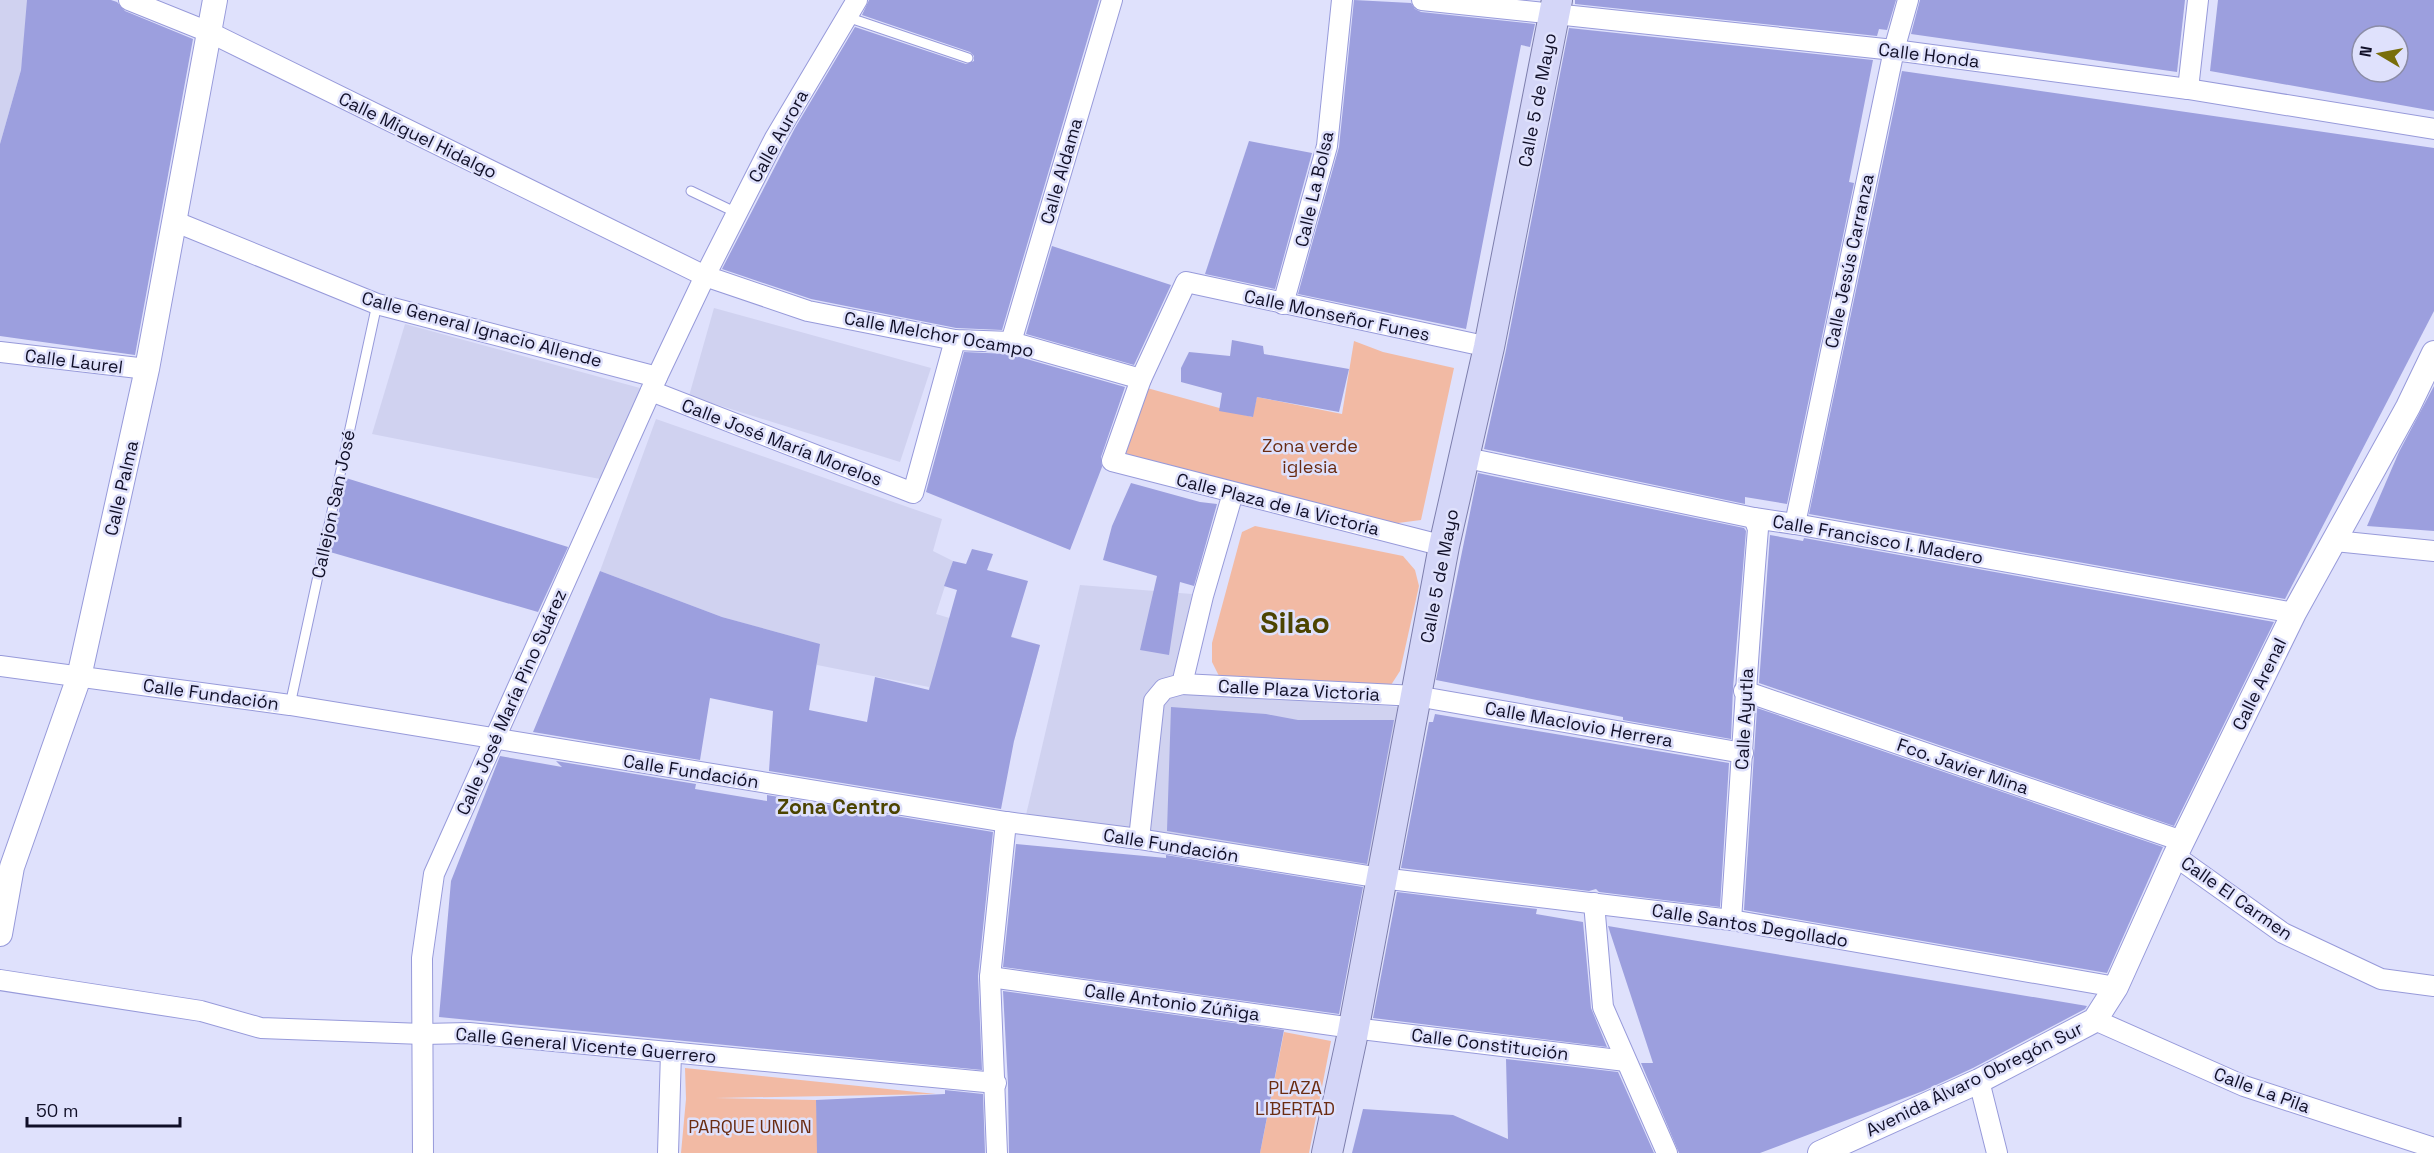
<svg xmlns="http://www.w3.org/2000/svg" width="2434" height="1153" font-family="'Space Grotesk',sans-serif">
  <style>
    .built { fill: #d0d2f0 }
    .green { fill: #f2baa4 }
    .building { fill: #9c9fde; fill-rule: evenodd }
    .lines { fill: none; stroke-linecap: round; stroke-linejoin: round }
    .service-casing { stroke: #979ada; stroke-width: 11 }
    .minor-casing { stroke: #979ada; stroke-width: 22 }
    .tertiary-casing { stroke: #979ada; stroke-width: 26 }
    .primary-casing { stroke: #7d7eac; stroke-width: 32 }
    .service { stroke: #fff; stroke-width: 9 }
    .minor { stroke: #fff; stroke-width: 20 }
    .tertiary { stroke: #fff; stroke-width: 24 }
    .primary { stroke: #d4d6f8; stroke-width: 30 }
    .labels { text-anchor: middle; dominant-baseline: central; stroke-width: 5; stroke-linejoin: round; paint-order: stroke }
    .street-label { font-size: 18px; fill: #100f27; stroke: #dfe1fc }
    .park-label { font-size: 18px; fill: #6a2c12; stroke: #dfe1fc }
    .quarter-label { font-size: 21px; font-weight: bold; fill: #4c4400; stroke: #dfe1fc }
    .town-label { font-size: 30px; font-weight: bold; fill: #4c4400; stroke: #dfe1fc }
  </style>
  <rect width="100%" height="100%" fill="#dfe1fc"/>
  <g class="built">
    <polygon points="0,0 28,0 21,70 0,144"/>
    <polygon points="714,308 931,368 900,462 689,396"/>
    <polygon points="405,324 651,391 610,481 372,434"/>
    <polygon points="656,419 942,519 933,551 953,561 936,614 1040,645 1014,741 924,724 929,687 817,665 812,642 722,617 600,571"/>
    <polygon points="1080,585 1192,594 1175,676 1146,699 1130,831 1026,815"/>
    <polygon points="1164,689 1414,708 1377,870 1150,830"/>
  </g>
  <g class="green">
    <polygon points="1354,341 1383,352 1454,368 1421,520 1390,524 1122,454 1147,388 1252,417 1257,397 1342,414"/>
    <polygon points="1255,526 1403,556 1415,570 1419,586 1400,671 1391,685 1220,678 1212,662 1212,643 1242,532"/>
    <polygon points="1284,1032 1331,1041 1309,1153 1260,1153"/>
    <polygon points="685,1068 936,1094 715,1098 816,1100 819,1153 681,1153 686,1099"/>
  </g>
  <g class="building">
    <polygon points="27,0 111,0 117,2 125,11 193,39 135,355 0,336 0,144 21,70"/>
    <polygon points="869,0 1099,0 1002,330 956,328 811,299 722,269 795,128 855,27 966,64 974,61 974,56 970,52 862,15"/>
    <polygon points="1354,0 1411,3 1415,9 1421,12 1535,24 1530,47 1521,45 1466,329 1298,294 1339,147"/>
    <polygon points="1575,0 1896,0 1887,30 1879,29 1877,36 1575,4"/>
    <polygon points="1920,0 2185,0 2177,72 1911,34"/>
    <path d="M 2218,0 L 2434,0 L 2434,111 L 2210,71 ZM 2362,36 L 2398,36 L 2398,72 L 2362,72 Z"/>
    <polygon points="1569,28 1873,60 1849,182 1854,183 1787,504 1745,497 1745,504 1484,449 1506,350"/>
    <polygon points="1902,71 2434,148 2434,311 2285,599 1809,514"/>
    <polygon points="1249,141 1312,153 1275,289 1205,274"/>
    <polygon points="1052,246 1171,285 1134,365 1026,334"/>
    <polygon points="1232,340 1263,346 1264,354 1349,369 1339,412 1257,397 1253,417 1219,411 1222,393 1181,382 1181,368 1189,352 1230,356"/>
    <polygon points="964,352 1009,354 1125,387 1101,457 1102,467 1070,550 926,492"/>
    <polygon points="2434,386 2434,531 2367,526 2399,452"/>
    <polygon points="1478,473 1744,528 1746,531 1733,688 1731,739 1623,720 1623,717 1436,680"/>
    <polygon points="346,478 568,547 538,612 330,552"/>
    <polygon points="1131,483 1200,502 1217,504 1194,586 1180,582 1169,655 1140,650 1157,576 1103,560 1112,526"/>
    <polygon points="1770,535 1803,541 1804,538 2274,622 2174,826 1759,683"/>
    <polygon points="972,549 993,554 987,570 1028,581 1011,637 1040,645 1014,741 1001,809 769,771 773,711 710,698 700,760 533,732 600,571 722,617 820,644 809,710 867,722 875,677 929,690 957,590 944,586 953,561 966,564"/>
    <polygon points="1171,707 1266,714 1298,720 1394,720 1367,864 1167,831"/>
    <polygon points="1757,708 2163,847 2107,973 1744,910"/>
    <polygon points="1435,714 1729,763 1720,907 1599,892 1596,889 1589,891 1401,868 1429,722 1433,722"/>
    <polygon points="500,756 562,767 556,761 696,784 695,789 767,801 767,795 993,832 978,976 982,1070 439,1017 451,881"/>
    <polygon points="1016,844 1166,858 1166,855 1363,887 1339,1014 1003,967"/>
    <polygon points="1397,892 1537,909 1536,914 1583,922 1591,1008 1607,1047 1373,1018"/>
    <polygon points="1608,926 2087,1006 2085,1009 1973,1068 1923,1091 1760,1153 1679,1153 1641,1063 1653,1063"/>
    <polygon points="1003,991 1284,1030 1260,1153 1009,1153 1008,1084"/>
    <polygon points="1506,1059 1618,1072 1654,1153 1352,1153 1363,1109 1453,1115 1508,1139"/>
    <polygon points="945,1090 983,1094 985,1153 817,1153 816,1100 945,1094"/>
  </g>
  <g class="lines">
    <g class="service-casing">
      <g id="service">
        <polyline points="847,17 968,58"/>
        <polyline points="691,191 737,213"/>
        <polyline points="290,705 377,304"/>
      </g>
    </g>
    <g class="minor-casing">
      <g id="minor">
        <polyline points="129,0 211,33 705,276 808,311 955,340 1011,342 1141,379"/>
        <polyline points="1422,0 1894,50 2188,89 2434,129"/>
        <polyline points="2188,89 2198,0"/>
        <polyline points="176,222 377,304 657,377"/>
        <polyline points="1283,304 1327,146 1342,0"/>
        <polyline points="1011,342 1112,0"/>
        <polyline points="0,352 147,369"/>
        <polyline points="651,391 913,493 955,340"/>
        <polyline points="1462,457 1754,518 1795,524 2294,613"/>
        <polyline points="1795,524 1894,50 1908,0"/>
        <polyline points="2335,541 2434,551"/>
        <polyline points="1444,546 1112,461 1141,379 1186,282 1489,347"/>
        <polyline points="0,666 290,705 1006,822 1139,839 1381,878 1731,920 2116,987"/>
        <polyline points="1182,684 1416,696 1743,753"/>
        <polyline points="1744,691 2182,841"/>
        <polyline points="1139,839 1154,701 1164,689 1182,684 1203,596 1233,493"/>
        <polyline points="2175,856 2283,933 2381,979 2434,986"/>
        <polyline points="1594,903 1603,1007 1667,1153"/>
        <path d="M 1731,920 C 1740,790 1747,659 1758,529 L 1754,518"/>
        <polyline points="990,977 1353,1028 1626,1061"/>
        <polyline points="0,980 201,1011 261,1028 423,1034 469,1033 996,1083"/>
        <polyline points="2095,1020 2244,1086 2434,1148"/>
        <polyline points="1979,1081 1997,1153"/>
        <polyline points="423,1153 422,958 434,874 657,377 705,276 775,138 857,0"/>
        <polyline points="668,1153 671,1052"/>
        <polyline points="997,1153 990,977 1006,822"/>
      </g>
    </g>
    <g class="tertiary-casing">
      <g id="tertiary">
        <polyline points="0,934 12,867 79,677 147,369 215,0"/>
        <polyline points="1820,1153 1979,1081 2095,1020 2116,987 2175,856 2294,613 2408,407 2434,353"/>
      </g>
    </g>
    <g class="primary-casing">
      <polyline id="primary" points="1327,1153 1352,1037 1444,546 1489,347 1557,0"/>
    </g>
    <use href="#service" class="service"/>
    <use href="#minor" class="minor"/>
    <use href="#tertiary" class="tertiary"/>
    <use href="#primary" class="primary"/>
  </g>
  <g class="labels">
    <g class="street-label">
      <text transform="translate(1929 55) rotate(7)">Calle Honda</text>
      <text transform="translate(1537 100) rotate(-79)">Calle 5 de Mayo</text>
      <text transform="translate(418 135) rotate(26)">Calle Miguel Hidalgo</text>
      <text transform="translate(778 136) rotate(-61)">Calle Aurora</text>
      <text transform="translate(1061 171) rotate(-74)">Calle Aldama</text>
      <text transform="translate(1314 189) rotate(-77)">Calle La Bolsa</text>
      <text transform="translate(1849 261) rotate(-78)">Calle Jesús Carranza</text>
      <text transform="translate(1337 315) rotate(12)">Calle Monseñor Funes</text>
      <text transform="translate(482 329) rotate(15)">Calle General Ignacio Allende</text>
      <text transform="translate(939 334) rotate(10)">Calle Melchor Ocampo</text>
      <text transform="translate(74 361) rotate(7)">Calle Laurel</text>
      <text transform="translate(782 442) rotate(21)">Calle José María Morelos</text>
      <text transform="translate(121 488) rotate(-77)">Calle Palma</text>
      <text transform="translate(333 504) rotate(-78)">Callejon San José</text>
      <text transform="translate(1278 504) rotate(14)">Calle Plaza de la Victoria</text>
      <text transform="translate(1878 539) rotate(10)">Calle Francisco I. Madero</text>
      <text transform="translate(1439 576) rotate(-79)">Calle 5 de Mayo</text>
      <text transform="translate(2259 684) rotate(-64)">Calle Arenal</text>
      <text transform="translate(1299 690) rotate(3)">Calle Plaza Victoria</text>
      <text transform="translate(211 694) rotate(8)">Calle Fundación</text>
      <text transform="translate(511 702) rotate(-66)">Calle José María Pino Suárez</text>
      <text transform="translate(1744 719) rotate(-87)">Calle Ayutla</text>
      <text transform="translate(1579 724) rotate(10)">Calle Maclovio Herrera</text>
      <text transform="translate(1963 766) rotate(19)">Fco. Javier Mina</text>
      <text transform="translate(691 771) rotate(9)">Calle Fundación</text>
      <text transform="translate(1171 845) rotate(9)">Calle Fundación</text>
      <text transform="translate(2237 898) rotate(35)">Calle El Carmen</text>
      <text transform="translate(1750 925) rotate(9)">Calle Santos Degollado</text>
      <text transform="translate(1172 1002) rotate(8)">Calle Antonio Zúñiga</text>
      <text transform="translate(1490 1044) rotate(7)">Calle Constitución</text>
      <text transform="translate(586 1045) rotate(5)">Calle General Vicente Guerrero</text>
      <text transform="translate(1974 1079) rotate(-26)">Avenida Álvaro Obregón Sur</text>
      <text transform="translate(2262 1090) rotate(20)">Calle La Pila</text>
    </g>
    <g class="park-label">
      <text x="1310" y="445">Zona verde<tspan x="1310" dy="21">iglesia</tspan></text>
      <text x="1295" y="1087">PLAZA<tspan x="1295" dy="21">LIBERTAD</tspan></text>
      <text x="750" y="1126">PARQUE UNION</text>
    </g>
    <g class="quarter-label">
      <text x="839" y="806">Zona Centro</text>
    </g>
    <g class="town-label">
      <text x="1295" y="622">Silao</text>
    </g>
  </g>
  <g transform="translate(2380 54) rotate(280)"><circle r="28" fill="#dfe1fc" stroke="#8c8da7" stroke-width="1.5"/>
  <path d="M0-4.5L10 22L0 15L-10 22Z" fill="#796e0a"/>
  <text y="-9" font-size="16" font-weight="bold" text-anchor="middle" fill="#100f27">N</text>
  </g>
  <path d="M27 1117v9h153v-9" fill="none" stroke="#100f27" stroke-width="3"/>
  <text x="36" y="1117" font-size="18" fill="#100f27" stroke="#dfe1fc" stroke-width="4.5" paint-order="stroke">50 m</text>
</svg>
